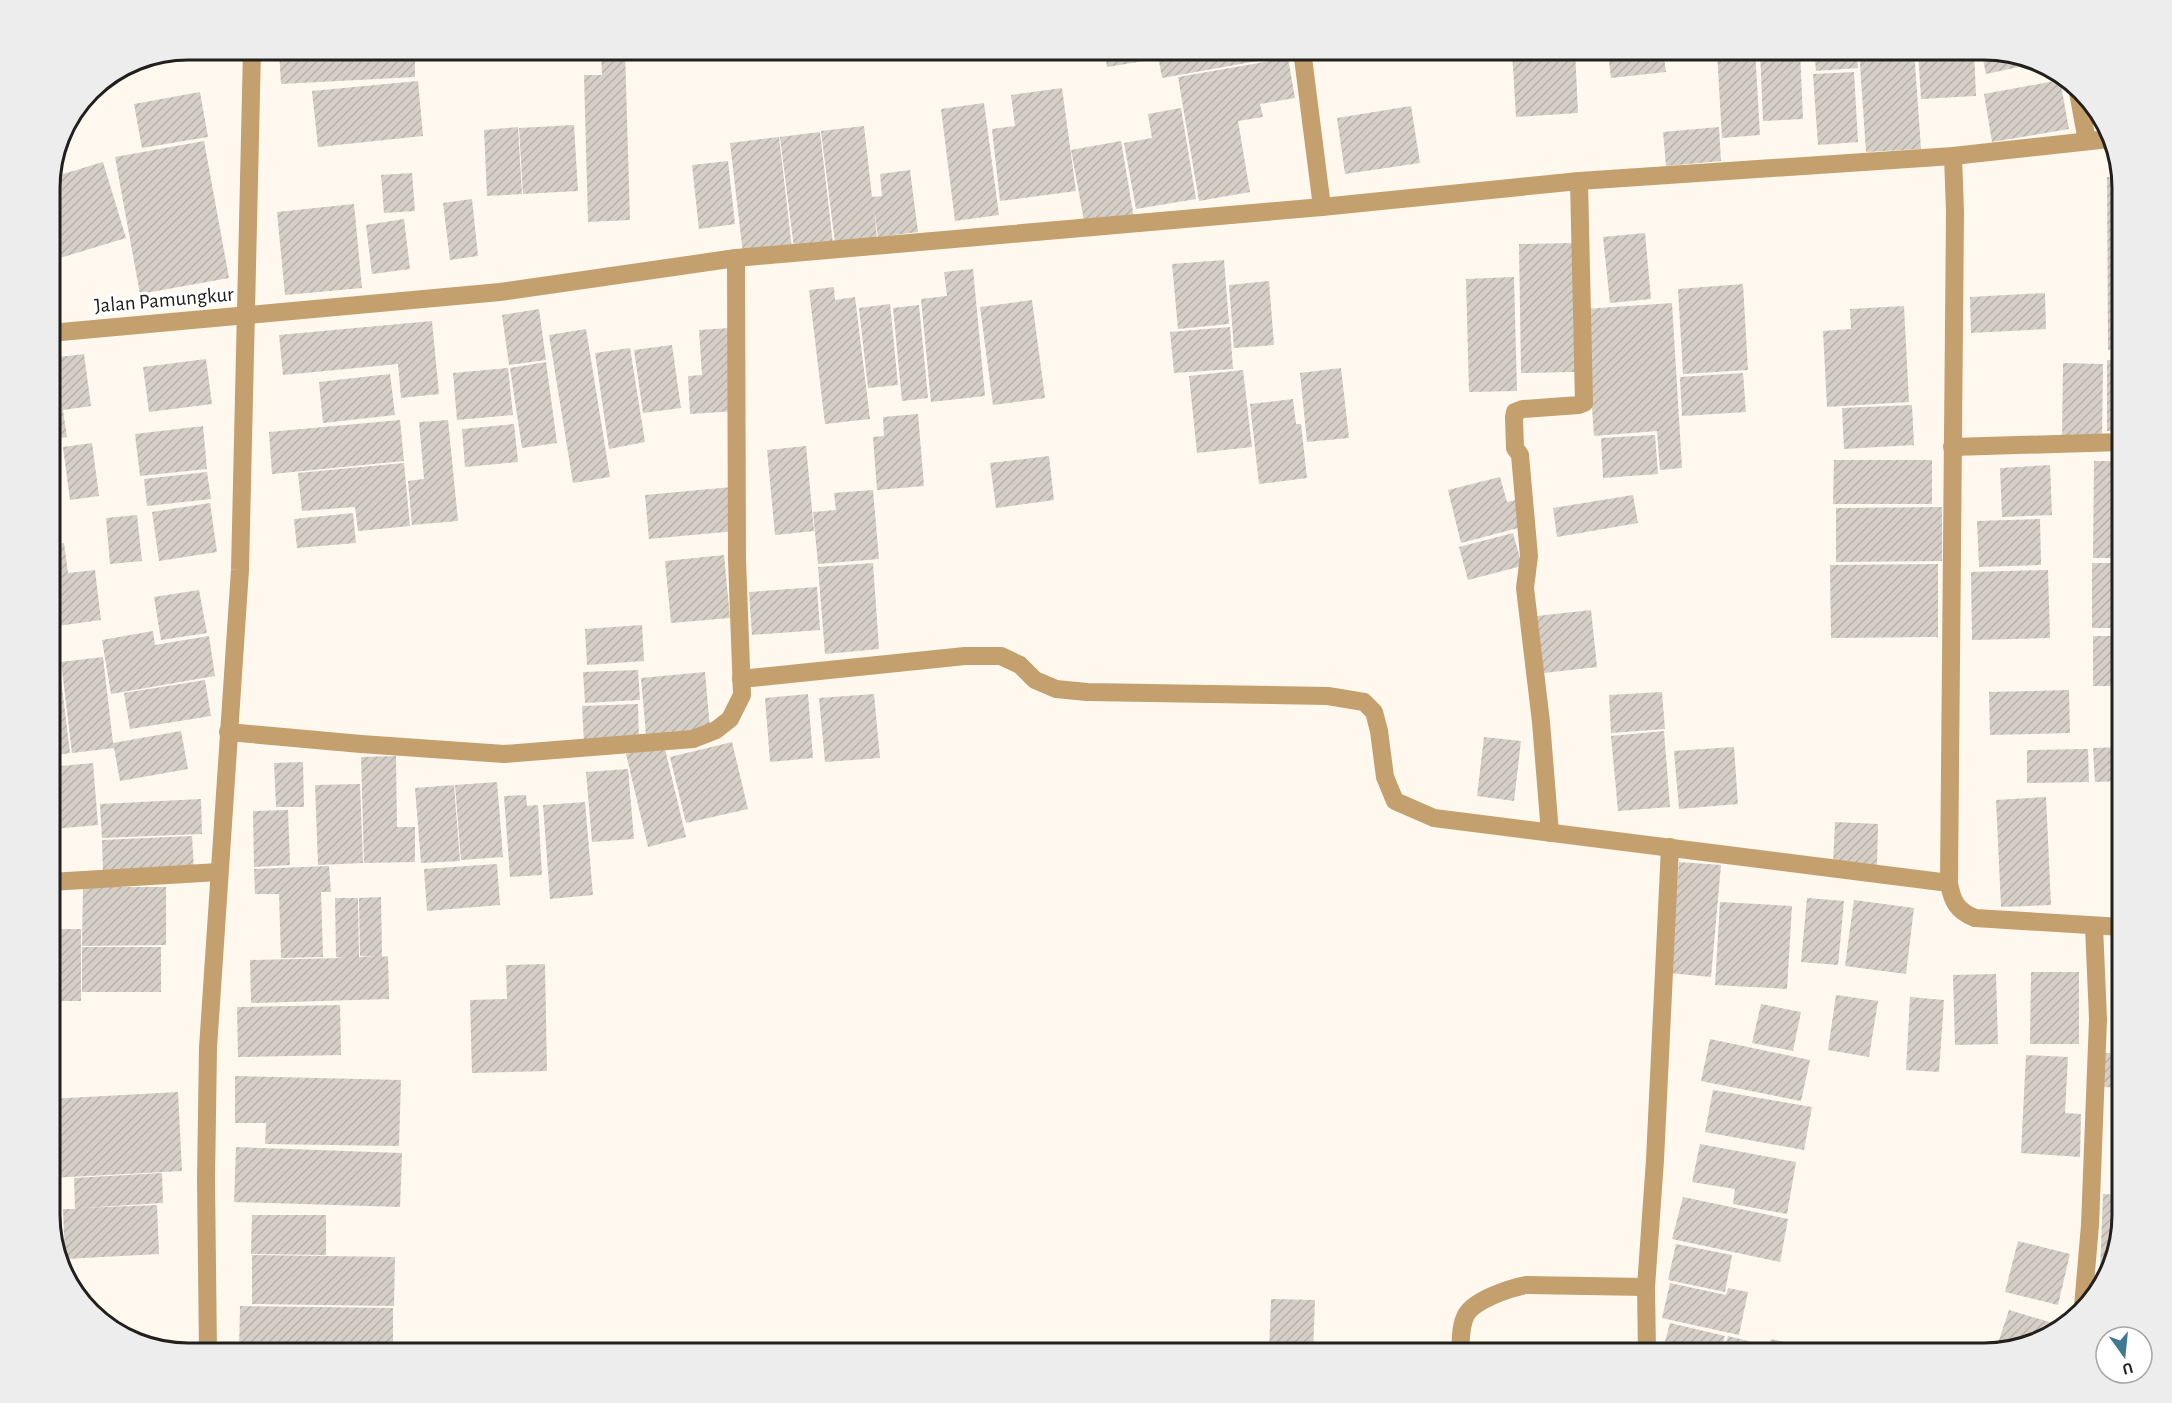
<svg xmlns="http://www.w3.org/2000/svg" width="2172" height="1403" font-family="'Alegreya Sans',sans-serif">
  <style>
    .building { fill: url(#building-hatch) }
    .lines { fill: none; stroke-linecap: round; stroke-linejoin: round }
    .lane { stroke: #c3a06d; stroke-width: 18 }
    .street { stroke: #c3a06d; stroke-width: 18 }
    .labels { text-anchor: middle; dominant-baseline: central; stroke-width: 6; stroke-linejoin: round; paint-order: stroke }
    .street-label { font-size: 21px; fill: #22201d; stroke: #fff }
    .rim { fill: none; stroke: #22201d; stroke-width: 3 }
  </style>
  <defs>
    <pattern id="building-hatch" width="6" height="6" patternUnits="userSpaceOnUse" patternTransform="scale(1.5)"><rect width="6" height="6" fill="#d5cfc7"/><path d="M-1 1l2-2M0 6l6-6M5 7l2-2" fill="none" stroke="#b7b1aa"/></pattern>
  </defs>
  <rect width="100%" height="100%" fill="#fef8ef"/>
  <g class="building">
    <polygon points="279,50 433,50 433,58 415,59 415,77 281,84"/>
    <polygon points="1104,50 1142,50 1144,61 1107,67"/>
    <polygon points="1157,50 1267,50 1269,59 1162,78"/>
    <polygon points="1512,50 1575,50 1578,113 1516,117"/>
    <polygon points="1594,50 1663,50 1666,72 1611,78 1608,53 1594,55"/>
    <polygon points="1755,50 1760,135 1722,138 1717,52"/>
    <polygon points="1800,50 1803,119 1763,121 1760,52"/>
    <polygon points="1814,50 1857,50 1858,68 1816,71"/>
    <polygon points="1859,50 1914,50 1921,149 1866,152"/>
    <polygon points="1918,50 1974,50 1976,96 1921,99"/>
    <polygon points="1981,50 1984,50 2033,64 1986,74"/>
    <polygon points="601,51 625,51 630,220 588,222 584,75 602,75"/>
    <polygon points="1288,58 1295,98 1260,104 1263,117 1238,121 1250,192 1199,201 1178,77"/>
    <polygon points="1854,72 1858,142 1818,145 1813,74"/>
    <polygon points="2060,80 2069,129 1992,142 1984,94"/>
    <polygon points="418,81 423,136 318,147 312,91"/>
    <polygon points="1062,88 1076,191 1000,201 992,129 1015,126 1011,95"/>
    <polygon points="200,92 208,137 142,148 134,104"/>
    <polygon points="984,103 999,215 955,221 941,109"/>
    <polygon points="1411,106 1420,163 1345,174 1337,118"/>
    <polygon points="1181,108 1196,199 1136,209 1124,143 1152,138 1148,114"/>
    <polygon points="574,125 578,191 523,194 519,128"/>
    <polygon points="864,126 872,197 882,196 880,174 910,170 918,232 878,237 874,208 877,238 835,243 821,131"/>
    <polygon points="518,127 522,194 487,196 484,130"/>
    <polygon points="1719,127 1721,161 1666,166 1663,132"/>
    <polygon points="820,132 833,244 794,248 780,137"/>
    <polygon points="779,137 792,249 743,254 730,143"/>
    <polygon points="204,141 229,278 140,294 115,157"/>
    <polygon points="1121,141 1134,218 1085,226 1071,150"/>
    <polygon points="728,161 735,224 699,229 692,165"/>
    <polygon points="103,162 126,238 50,261 50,178"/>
    <polygon points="412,173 415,211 384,213 381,175"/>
    <polygon points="2107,177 2120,177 2122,188 2122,350 2108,350"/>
    <polygon points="472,199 478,256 450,260 443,203"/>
    <polygon points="354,204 362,288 285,295 277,212"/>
    <polygon points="404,219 410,269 372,274 366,225"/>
    <polygon points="1645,233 1651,299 1610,303 1603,237"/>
    <polygon points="1572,243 1575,372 1521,373 1519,244"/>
    <polygon points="1224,260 1229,324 1178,329 1172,264"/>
    <polygon points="973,269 985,396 931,402 921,299 947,296 944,272"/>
    <polygon points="1514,277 1517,391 1469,392 1466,279"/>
    <polygon points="1269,281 1274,345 1234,348 1229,285"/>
    <polygon points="1743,284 1748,370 1683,374 1678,289"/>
    <polygon points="834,287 835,300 855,297 870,419 825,424 809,290"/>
    <polygon points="2045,293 2046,329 1971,333 1970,297"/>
    <polygon points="1032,300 1045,398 993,405 980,307"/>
    <polygon points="1672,303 1682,468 1660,470 1657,431 1594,436 1585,309"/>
    <polygon points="890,304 898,385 868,388 859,308"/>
    <polygon points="919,305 928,398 902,401 893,308"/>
    <polygon points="1904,306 1909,402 1827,407 1823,331 1851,329 1850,309"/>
    <polygon points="539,309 546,360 509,365 502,315"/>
    <polygon points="432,321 439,394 401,398 398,364 283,375 279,335"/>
    <polygon points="1230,327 1233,369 1174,373 1170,332"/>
    <polygon points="730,328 735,411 690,414 688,376 702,375 699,330"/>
    <polygon points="586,329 610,477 573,483 549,335"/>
    <polygon points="672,345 681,408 643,413 634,350"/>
    <polygon points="630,348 645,442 609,449 595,353"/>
    <polygon points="84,354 91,406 63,410 67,437 50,440 50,358"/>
    <polygon points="206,359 212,404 149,412 143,367"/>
    <rect x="2107" y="360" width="15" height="71"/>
    <polygon points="546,362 557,443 522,448 510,368"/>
    <polygon points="2063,363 2103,364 2102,441 2062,440"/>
    <polygon points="508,368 513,415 457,420 453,373"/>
    <polygon points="1341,368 1349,438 1307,442 1300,373"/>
    <polygon points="1243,370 1252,447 1197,453 1189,376"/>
    <polygon points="1743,373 1746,412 1682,416 1680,377"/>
    <polygon points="390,374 395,415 323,423 319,382"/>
    <polygon points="1293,399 1296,424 1301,424 1307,478 1259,484 1250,404"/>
    <polygon points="1912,405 1914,445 1844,449 1842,408"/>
    <polygon points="918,414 924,486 877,490 873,437 884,436 883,417"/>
    <polygon points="400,420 404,461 272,474 269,432"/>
    <polygon points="448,420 458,521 412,525 408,481 424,479 419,422"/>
    <polygon points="514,424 518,462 465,467 462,429"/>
    <polygon points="203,426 207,469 140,476 135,434"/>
    <polygon points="1655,435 1658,474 1603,478 1601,438"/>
    <polygon points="92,443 99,496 70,500 63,447"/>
    <polygon points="806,446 814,531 775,535 767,450"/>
    <polygon points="1049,456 1054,500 996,508 990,463"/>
    <polygon points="1834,460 1932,460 1932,504 1833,504"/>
    <polygon points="2094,461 2122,461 2122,558 2093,558"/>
    <polygon points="404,463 410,526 358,531 355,507 302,511 298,473"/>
    <polygon points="2050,465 2052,515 2002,517 2000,468"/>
    <polygon points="207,472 211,499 147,506 144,479"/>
    <polygon points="1500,477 1507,502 1515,500 1522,527 1461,543 1448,490"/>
    <polygon points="732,487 736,531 649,539 645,495"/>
    <polygon points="873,490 879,559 818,564 813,512 836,510 834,493"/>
    <polygon points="50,493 56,493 61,542 50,544"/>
    <polygon points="1633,495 1638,523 1557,537 1553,508"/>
    <polygon points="210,503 217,552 159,561 152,512"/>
    <polygon points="1942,507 1942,561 1836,562 1836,508"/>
    <polygon points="353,513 356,543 297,548 294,519"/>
    <polygon points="137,515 142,561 110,564 106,518"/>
    <polygon points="2040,519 2041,565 1979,567 1977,521"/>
    <polygon points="1513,533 1522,566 1468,580 1459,547"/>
    <polygon points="64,543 68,573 95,570 101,620 50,627 50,545"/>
    <polygon points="724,555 730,618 671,623 665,561"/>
    <polygon points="873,563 879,649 825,654 818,567"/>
    <rect x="2092" y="563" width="30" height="65"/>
    <polygon points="1938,564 1938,637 1831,638 1830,565"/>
    <polygon points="2048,570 2050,638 1972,640 1971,572"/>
    <polygon points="817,587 820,630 752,635 749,592"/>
    <polygon points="199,590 207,633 161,640 154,597"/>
    <polygon points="1591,610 1597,667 1544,673 1537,616"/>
    <polygon points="642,625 644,661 587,665 585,629"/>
    <polygon points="153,631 155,645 209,636 215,676 111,694 102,640"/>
    <rect x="2093" y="636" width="29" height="50"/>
    <polygon points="58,654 70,753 50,756 50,655"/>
    <polygon points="103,657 113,743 181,731 188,769 120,781 114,748 72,753 61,662"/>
    <polygon points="638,670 640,700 585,703 583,672"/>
    <polygon points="705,672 710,729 646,735 641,678"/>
    <polygon points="205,680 211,716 130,729 124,693"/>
    <polygon points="2069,690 2070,733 1990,735 1989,692"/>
    <polygon points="1662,692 1665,729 1611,733 1609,695"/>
    <polygon points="808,694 813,758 770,762 765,698"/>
    <polygon points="874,694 880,758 825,762 819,698"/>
    <polygon points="638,704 639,739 584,742 582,706"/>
    <polygon points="1664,731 1670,807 1618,811 1611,736"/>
    <polygon points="1484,737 1521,741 1514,801 1477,796"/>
    <polygon points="732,742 748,809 686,823 670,757"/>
    <polygon points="664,745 686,837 648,847 626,754"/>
    <polygon points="1734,747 1738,804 1679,809 1674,751"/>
    <polygon points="2121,747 2122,781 2095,782 2093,748"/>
    <polygon points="2088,749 2089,782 2027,783 2027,750"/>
    <polygon points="396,756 397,827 415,827 415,862 364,863 361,757"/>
    <polygon points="303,762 304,807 276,807 274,763"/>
    <polygon points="93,763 98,825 53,829 50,767"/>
    <polygon points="628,769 634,839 592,842 586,772"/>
    <polygon points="497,782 503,857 461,860 455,785"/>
    <polygon points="360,784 363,863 318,865 315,785"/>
    <polygon points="454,785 460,861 421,863 415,788"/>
    <rect x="2118" y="793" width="4" height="31"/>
    <polygon points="526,795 527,806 538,805 542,875 510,877 504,796"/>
    <polygon points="2046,797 2051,905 2001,907 1996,800"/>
    <polygon points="201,799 202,834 102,838 100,804"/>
    <polygon points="585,802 593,895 550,899 543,805"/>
    <polygon points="288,810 290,865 254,867 253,811"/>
    <polygon points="1835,822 1878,824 1877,866 1833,864"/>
    <rect x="2120" y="830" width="2" height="26"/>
    <polygon points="192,836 194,870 103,874 102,840"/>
    <polygon points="1679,862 1721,865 1711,977 1669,973"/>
    <polygon points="497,864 500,905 427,911 424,869"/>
    <polygon points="329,866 331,892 321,892 323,957 281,958 279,894 255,894 254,869"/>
    <polygon points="83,887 166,887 166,945 82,946"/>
    <polygon points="381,897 382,957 388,956 389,999 251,1003 250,960 344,958 336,957 335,898 358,898 359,957 376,957 360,956 359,898"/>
    <polygon points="1807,898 1844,901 1838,965 1801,962"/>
    <polygon points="1854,900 1914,908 1906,974 1845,966"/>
    <polygon points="1720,902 1792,906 1787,989 1715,985"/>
    <polygon points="53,905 59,982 50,983 50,906"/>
    <rect x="59" y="929" width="22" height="72"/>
    <rect x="82" y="947" width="79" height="45"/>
    <polygon points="545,964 547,1071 472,1073 470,1000 507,999 506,965"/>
    <polygon points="2031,972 2079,972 2079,1044 2030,1044"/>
    <polygon points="1996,974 1998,1044 1955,1045 1953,975"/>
    <polygon points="1836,995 1878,1001 1869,1057 1828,1050"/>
    <polygon points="1910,997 1944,1000 1939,1072 1906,1070"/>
    <polygon points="1761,1004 1801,1012 1793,1051 1752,1043"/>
    <polygon points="340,1005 341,1055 238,1057 237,1007"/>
    <polygon points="1710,1039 1810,1060 1801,1101 1701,1081"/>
    <polygon points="2103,1053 2122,1053 2122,1088 2103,1087"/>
    <polygon points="2026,1055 2068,1057 2065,1113 2081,1114 2080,1157 2021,1153"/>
    <polygon points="235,1076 401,1080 399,1146 265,1144 266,1123 235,1123"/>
    <polygon points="1713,1090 1812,1107 1804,1150 1705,1132"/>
    <polygon points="178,1092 182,1171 50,1178 50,1099"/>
    <polygon points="1700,1144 1796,1162 1787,1214 1733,1204 1735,1189 1692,1182"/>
    <polygon points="236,1147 402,1153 400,1207 234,1202"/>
    <polygon points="162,1173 163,1203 80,1208 157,1205 159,1254 65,1259 63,1209 75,1209 74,1178"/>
    <polygon points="2103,1194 2122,1195 2122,1215 2106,1270 2100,1270"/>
    <polygon points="1683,1197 1788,1219 1780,1262 1672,1239"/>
    <polygon points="252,1215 326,1215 326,1255 251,1254"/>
    <polygon points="2018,1241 2070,1254 2058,1305 2005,1292"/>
    <polygon points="1676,1244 1732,1255 1725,1292 1668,1280"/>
    <polygon points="252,1255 395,1257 394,1306 252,1304"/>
    <polygon points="1670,1283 1726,1295 1728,1288 1748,1292 1739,1335 1662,1318"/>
    <polygon points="1271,1299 1315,1300 1313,1353 1269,1353"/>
    <polygon points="240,1306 393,1308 393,1353 239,1352"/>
    <polygon points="2009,1310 2063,1326 2053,1335 2010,1347 1998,1343"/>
    <polygon points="1670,1323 1725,1336 1720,1353 1662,1353"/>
    <polygon points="1728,1336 1760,1344 1758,1353 1723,1353"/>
    <polygon points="1771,1339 1793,1344 1790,1353 1767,1353"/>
    <polygon points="1174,1342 1244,1344 1244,1353 1174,1353"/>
    <polygon points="1795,1344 1829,1353 1793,1353"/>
  </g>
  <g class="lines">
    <path class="lane" d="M 1460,1353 C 1461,1341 1460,1326 1466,1315 C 1474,1300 1510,1288 1526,1285 L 1646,1287"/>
    <g class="street">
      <polyline points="1302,50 1322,207"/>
      <polyline points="2078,92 2087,141"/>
      <path d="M 1953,156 L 1955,212 L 1949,883 C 1952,901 1957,911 1975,918 L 2122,927"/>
      <polyline points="50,333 500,292 736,258 1322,207 1579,181 1953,156 2109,139"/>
      <polyline points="1952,447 2122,442"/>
      <polyline points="741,679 965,656 1001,656 1020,665 1035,680 1056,689 1087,692 1328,696 1364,702 1374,712 1379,731 1385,777 1395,801 1434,818 1949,883"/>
      <polyline points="228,732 361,744 504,754 693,739 716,730 730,719 742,695 737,559 736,258"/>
      <polyline points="1550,833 1541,722 1525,588 1529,556 1520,455 1515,448 1514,417 1515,412 1523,409 1579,405 1584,403 1579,181"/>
      <polyline points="50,882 219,872"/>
      <polyline points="2083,1307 2090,1225 2098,1019 2094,926"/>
      <polyline points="208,1353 206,1179 208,1048 240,570 252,50"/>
      <polyline points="1647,1353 1646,1287 1655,1160 1670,847"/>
    </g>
  </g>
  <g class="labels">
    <g class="street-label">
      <text transform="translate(164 300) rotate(-5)">Jalan Pamungkur</text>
    </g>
  </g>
  <path d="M0 0H2172V1403H0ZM188 60H1984A128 128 0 0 1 2112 188V1215A128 128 0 0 1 1984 1343H188A128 128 0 0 1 60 1215V188A128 128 0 0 1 188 60Z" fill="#ededed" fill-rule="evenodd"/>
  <path class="rim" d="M188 60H1984A128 128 0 0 1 2112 188V1215A128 128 0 0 1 1984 1343H188A128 128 0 0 1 60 1215V188A128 128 0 0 1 188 60Z"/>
  <g transform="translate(2124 1355) rotate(165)"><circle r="28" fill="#ffffff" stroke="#a7a6a5" stroke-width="1.5"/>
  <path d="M0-4.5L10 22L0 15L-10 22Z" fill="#3d7991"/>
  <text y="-9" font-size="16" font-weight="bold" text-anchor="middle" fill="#22201d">U</text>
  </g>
</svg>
